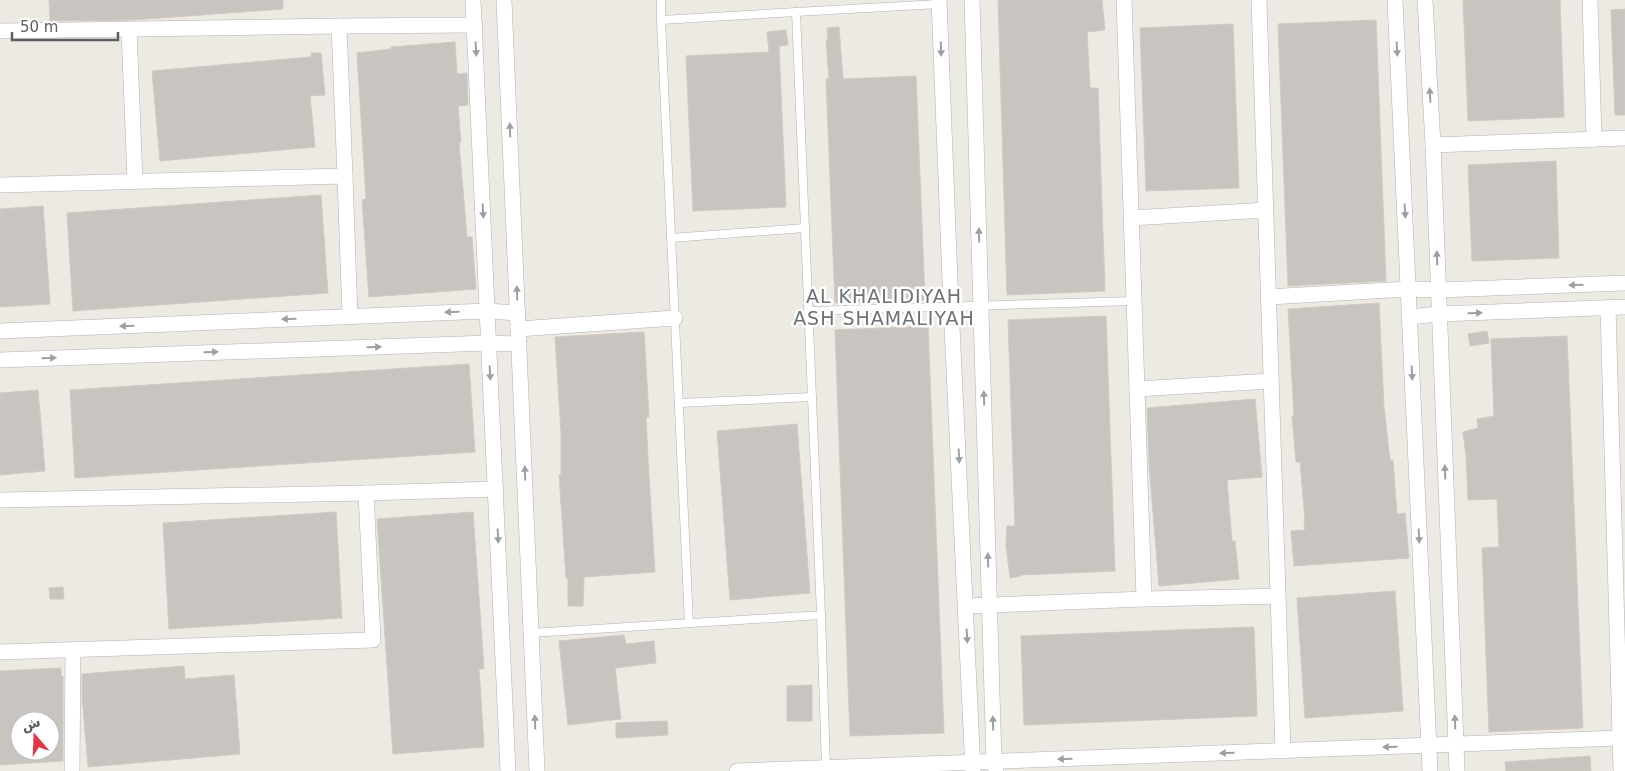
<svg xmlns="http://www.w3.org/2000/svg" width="1625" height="771" font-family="'DejaVu Sans','Noto Naskh Arabic',sans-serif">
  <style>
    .building { fill: #c8c4c0; stroke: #d2cac2; fill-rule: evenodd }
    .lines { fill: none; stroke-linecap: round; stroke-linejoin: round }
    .lane-casing { stroke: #afb2b5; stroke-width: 9 }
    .street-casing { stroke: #afb2b5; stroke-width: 16 }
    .lane { stroke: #fff; stroke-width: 8 }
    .street { stroke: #fff; stroke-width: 15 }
    .oneway { fill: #9da0a1 }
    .labels { text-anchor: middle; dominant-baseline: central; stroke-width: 5; stroke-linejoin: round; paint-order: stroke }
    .neighbourhood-label { font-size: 19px; letter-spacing: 1px; fill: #6c7275; stroke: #fff }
  </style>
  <rect width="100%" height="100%" fill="#ede9e3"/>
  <g class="building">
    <polygon points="49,0 283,0 283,9 133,20 50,21"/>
    <polygon points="998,0 1102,0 1105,30 1087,32 1090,88 1098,88 1105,291 1007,295"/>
    <polygon points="1463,0 1560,0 1564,117 1468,121"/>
    <polygon points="1625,9 1625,115 1615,115 1611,10"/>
    <polygon points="1376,20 1386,281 1288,286 1278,24"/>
    <polygon points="1233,24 1239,188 1146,191 1140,28"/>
    <polygon points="839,27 843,79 916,76 925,300 835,303 826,79 829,79 826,40 828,39 827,28"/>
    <polygon points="786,30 788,45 779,46 786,207 693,211 686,56 769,52 767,32"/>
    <polygon points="455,42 457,74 467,73 468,105 458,106 461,142 459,142 467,237 472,237 476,289 369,297 362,200 366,199 357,53 391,49 391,47"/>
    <polygon points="311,53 321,53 325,95 310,96 315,147 160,161 152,71 311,57"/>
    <polygon points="1556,161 1559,258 1472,261 1468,165"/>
    <polygon points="321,195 328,293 73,311 67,213"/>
    <polygon points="43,206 50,304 0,307 0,209"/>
    <polygon points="1379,303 1384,407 1390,460 1393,460 1397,514 1405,513 1409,558 1294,566 1291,531 1305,530 1304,520 1305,520 1300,462 1296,462 1292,416 1294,415 1288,309"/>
    <polygon points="1106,316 1115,571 1021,575 1021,576 1010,578 1006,545 1007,526 1015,526 1008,320"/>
    <polygon points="928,326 944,733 850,736 835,330"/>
    <polygon points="1487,331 1489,343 1470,346 1468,334"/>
    <polygon points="644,332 649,417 646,417 648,460 655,572 584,577 583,606 568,606 568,578 566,578 559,475 561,475 561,432 555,337"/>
    <polygon points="1567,336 1583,728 1489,732 1482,548 1499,547 1497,499 1468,500 1466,456 1463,432 1478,428 1477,419 1494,416 1491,339"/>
    <polygon points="469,364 475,452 75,478 70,390"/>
    <polygon points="38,390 45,471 0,475 0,393"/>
    <polygon points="1255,399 1262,477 1227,480 1232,541 1235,541 1239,579 1159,586 1149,463 1147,408"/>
    <polygon points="797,424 810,593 730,600 717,431"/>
    <polygon points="336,512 342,618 169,629 163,523"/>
    <polygon points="473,512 484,669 479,669 484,747 393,754 377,519"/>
    <polygon points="63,587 64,599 50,599 49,588"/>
    <polygon points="1395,591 1403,711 1305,718 1297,598"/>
    <polygon points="1254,627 1257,716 1024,725 1021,636"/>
    <polygon points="624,635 626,644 654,641 656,663 615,668 621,719 568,725 559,641"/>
    <polygon points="184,666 185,679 234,675 240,754 88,767 82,696 82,674"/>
    <path d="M 61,668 L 61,676 L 63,676 L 63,761 L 0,765 L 0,671 ZM 20,721 L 50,721 L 50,751 L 20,751 Z"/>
    <polygon points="812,685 812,721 787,721 787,686"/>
    <polygon points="667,721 668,735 616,738 616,723"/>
    <polygon points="1590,756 1591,771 1506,771 1505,762"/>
  </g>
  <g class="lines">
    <g class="lane-casing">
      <g id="lane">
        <polyline points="661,0 661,20 796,12"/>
        <polyline points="661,20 689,623"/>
        <polyline points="671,238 805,228"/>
        <polyline points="808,311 1134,301"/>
        <polyline points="679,403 812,397"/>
        <polyline points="821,615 826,768"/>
        <polyline points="531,633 821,615 796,12 939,4"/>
      </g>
    </g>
    <g class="street-casing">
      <g id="street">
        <polyline points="473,0 508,771"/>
        <polyline points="504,0 537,771"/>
        <polyline points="939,0 951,306 973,771"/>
        <polyline points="972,0 994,762 996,770"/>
        <polyline points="1259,0 1283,751"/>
        <polyline points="1395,0 1430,771"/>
        <polyline points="1425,0 1433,145 1457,771"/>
        <polyline points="1590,0 1594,139"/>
        <polyline points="129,29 135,181"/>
        <polyline points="0,31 339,26"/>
        <polyline points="1433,145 1625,138"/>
        <polyline points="345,176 339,26 475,25"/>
        <polyline points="0,185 345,176 350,317"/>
        <polyline points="1131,218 1266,210"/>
        <polyline points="1268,297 1408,289 1439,290 1625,283"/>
        <polyline points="1608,308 1621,771"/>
        <polyline points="1409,317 1439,314 1625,307"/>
        <polyline points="518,329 675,318"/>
        <polyline points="0,331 487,311 518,313"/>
        <polyline points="0,360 489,343 519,344"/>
        <polyline points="1137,389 1271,381"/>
        <polyline points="366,493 496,489"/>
        <polyline points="0,500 366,493 373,640 0,652"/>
        <polyline points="1144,599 1278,596"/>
        <polyline points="966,606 1144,599 1124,0"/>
        <polyline points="72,771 73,650"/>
        <polyline points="737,771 1620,738"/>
      </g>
    </g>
    <use href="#lane" class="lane"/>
    <use href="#street" class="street"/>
  </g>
  <defs><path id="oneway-solid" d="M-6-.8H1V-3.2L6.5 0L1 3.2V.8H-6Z" transform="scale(1.25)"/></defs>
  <g class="oneway">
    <use href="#oneway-solid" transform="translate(476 49) rotate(87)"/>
    <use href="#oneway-solid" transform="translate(941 49) rotate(88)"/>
    <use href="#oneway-solid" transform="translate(1397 49) rotate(87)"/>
    <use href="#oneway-solid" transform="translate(1430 95) rotate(-93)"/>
    <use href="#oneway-solid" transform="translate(510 130) rotate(-92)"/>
    <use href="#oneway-solid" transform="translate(483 211) rotate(87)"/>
    <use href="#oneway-solid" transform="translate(1405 211) rotate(87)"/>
    <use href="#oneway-solid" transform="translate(979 235) rotate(-92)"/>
    <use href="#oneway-solid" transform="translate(1437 258) rotate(-92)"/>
    <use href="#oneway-solid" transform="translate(1576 285) rotate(178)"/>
    <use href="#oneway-solid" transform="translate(517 293) rotate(-92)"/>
    <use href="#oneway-solid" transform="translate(452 312) rotate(178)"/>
    <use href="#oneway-solid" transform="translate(1475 313) rotate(-2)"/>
    <use href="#oneway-solid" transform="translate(289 319) rotate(178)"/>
    <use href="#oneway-solid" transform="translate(127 326) rotate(178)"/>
    <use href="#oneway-solid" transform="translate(374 347) rotate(-2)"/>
    <use href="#oneway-solid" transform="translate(211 352) rotate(-2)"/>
    <use href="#oneway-solid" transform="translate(49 358) rotate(-2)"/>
    <use href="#oneway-solid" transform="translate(490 373) rotate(87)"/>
    <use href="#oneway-solid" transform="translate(1412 373) rotate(87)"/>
    <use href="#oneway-solid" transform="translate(984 398) rotate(-92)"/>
    <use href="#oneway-solid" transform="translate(959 456) rotate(87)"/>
    <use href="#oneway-solid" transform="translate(1445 472) rotate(-92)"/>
    <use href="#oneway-solid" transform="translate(525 473) rotate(-92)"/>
    <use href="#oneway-solid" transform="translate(498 536) rotate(87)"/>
    <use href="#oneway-solid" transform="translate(1419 536) rotate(87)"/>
    <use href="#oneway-solid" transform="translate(988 560) rotate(-92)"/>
    <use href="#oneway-solid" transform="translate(967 636) rotate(87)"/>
    <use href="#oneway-solid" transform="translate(535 722) rotate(-92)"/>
    <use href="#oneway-solid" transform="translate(1455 722) rotate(-92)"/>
    <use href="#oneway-solid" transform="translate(993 723) rotate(-92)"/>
    <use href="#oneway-solid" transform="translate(1390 747) rotate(178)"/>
    <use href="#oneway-solid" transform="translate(1227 753) rotate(178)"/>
    <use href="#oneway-solid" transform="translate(1065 759) rotate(178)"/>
  </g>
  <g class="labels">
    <g class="neighbourhood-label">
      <text x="884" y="296">AL KHALIDIYAH<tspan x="884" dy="22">ASH SHAMALIYAH</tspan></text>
    </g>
  </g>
  <g transform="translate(35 736) rotate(341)"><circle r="24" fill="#ffffff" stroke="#bdbfc1"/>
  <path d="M0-4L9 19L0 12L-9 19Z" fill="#e13548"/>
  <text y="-8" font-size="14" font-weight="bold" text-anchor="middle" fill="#5b6063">ش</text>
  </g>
  <path d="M12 32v8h106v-8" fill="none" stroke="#5b6063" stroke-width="2.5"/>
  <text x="20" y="32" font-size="15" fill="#5b6063" stroke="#ffffff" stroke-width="4" paint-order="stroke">50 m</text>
</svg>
